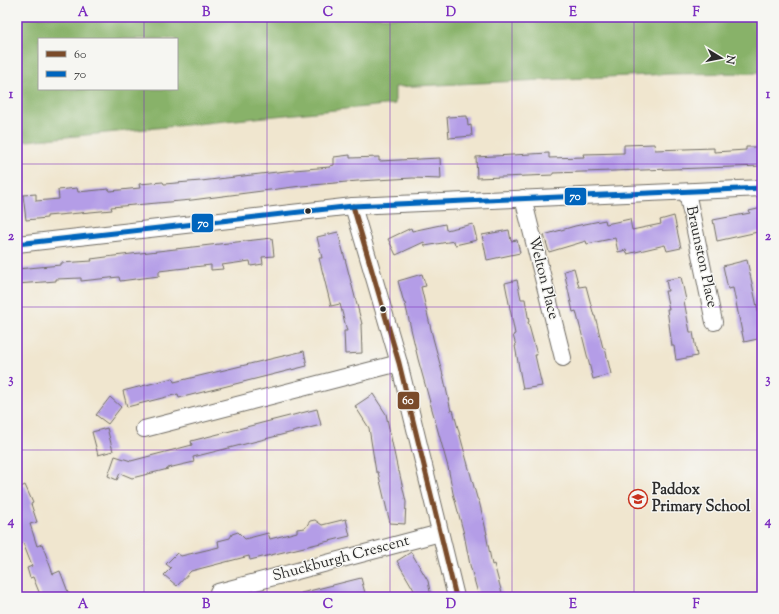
<svg xmlns="http://www.w3.org/2000/svg" width="779" height="614" font-family="'Sorts Mill Goudy',serif">
  <style>
    .forest { fill: #88b269; stroke: #5a6e4a; fill-rule: evenodd }
    .building { fill: #b49de7 }
    .lines { fill: none; stroke-linecap: round; stroke-linejoin: round }
    .street-casing { stroke: #706c64; stroke-width: 18 }
    .street { stroke: #fff; stroke-width: 16 }
    .bus-1-casing { stroke: #f6f6f2; stroke-width: 8 }
    .bus-2-casing { stroke: #f6f6f2; stroke-width: 8 }
    .bus-1 { stroke: #7a4b2a; stroke-width: 5 }
    .bus-2 { stroke: #0065bd; stroke-width: 5 }
    .grid { fill: none; stroke: #7b2cbf; stroke-width: 1; stroke-opacity: 0.55 }
    .bus-dot { fill: #2b2b2b; stroke: #f6f6f2; stroke-width: 1.5 }
    .labels { text-anchor: middle; dominant-baseline: central; stroke-width: 3; stroke-linejoin: round; paint-order: stroke }
    .street-label { font-size: 15px; fill: #2b2b2b; stroke: #f6f6f2 }
    .poi-label { font-size: 15px; font-weight: bold; fill: #2b2b2b; stroke: #f6f6f2; text-anchor: start }
    .line-badge { stroke: #f6f6f2; stroke-width: 1.5 }
    .badge-label { font-size: 11px; text-anchor: middle; font-weight: bold; fill: #fff }
    .neatline { fill: none; stroke: #7b2cbf; stroke-width: 1.5 }
    .grid-label { font-size: 13px; text-anchor: middle; font-weight: bold; fill: #7b2cbf }
  </style>
  <rect width="100%" height="100%" fill="#f6f6f2"/>
  <filter id="ink" filterUnits="userSpaceOnUse"><feTurbulence type="fractalNoise" baseFrequency=".025" numOctaves="2"/><feDisplacementMap in="SourceGraphic" scale="8" xChannelSelector="R" yChannelSelector="G"/><feConvolveMatrix kernelMatrix="1 2 1 2 8 2 1 2 1" color-interpolation-filters="sRGB"/></filter>
  <filter id="wash" filterUnits="userSpaceOnUse"><feTurbulence type="fractalNoise" baseFrequency=".012" numOctaves="4" result="noise"/><feDisplacementMap in="SourceGraphic" scale="16" xChannelSelector="R" yChannelSelector="G"/><feGaussianBlur stdDeviation="0.9" result="paint"/><feColorMatrix in="noise" values="0 0 0 0 0 0 0 0 0 0 0 0 0 0 0 0 0 1.4 0 .05"/><feComposite in="paint" operator="in"/></filter>
  <g filter="url(#wash)">
    <rect width="100%" height="100%" fill="#f0e6cf"/>
    <path class="forest" d="M 17,17 L 762,17 L 762,73 L 670,74 L 395,87 L 395,104 L 17,142 ZM 39,39 L 177,39 L 177,89 L 39,89 Z"/>
    <g id="blocks">
      <g class="building">
        <polygon points="467,116 468,126 471,125 472,136 449,138 447,117"/>
        <polygon points="654,144 655,150 714,148 714,152 746,150 746,147 759,147 759,150 762,150 762,166 553,173 553,175 477,178 476,157 549,153 549,158 584,157 583,154 624,153 624,145"/>
        <polygon points="350,155 350,158 379,157 379,161 440,158 441,179 413,178 358,181 301,186 192,200 111,207 112,210 47,216 47,218 26,220 23,195 36,194 36,201 59,199 58,190 77,188 78,192 109,189 110,191 140,188 139,184 163,182 164,184 201,181 294,170 330,167 330,166 334,165 334,157"/>
        <polygon points="762,208 762,231 717,241 713,220 750,213 749,211"/>
        <polygon points="674,216 681,248 667,251 665,245 627,254 626,250 618,252 615,238 587,244 586,241 549,252 544,235 575,226 605,220 606,224 630,219 632,230 661,224 660,220"/>
        <polygon points="445,224 446,230 473,224 477,240 455,245 454,241 425,246 424,242 396,255 388,239 411,228 412,231"/>
        <polygon points="509,230 511,241 517,240 520,253 487,260 482,235"/>
        <polygon points="338,232 362,324 361,324 362,353 345,354 344,331 347,331 340,304 331,306 319,258 322,258 317,237"/>
        <polygon points="272,238 274,256 262,257 263,264 251,266 250,261 222,265 223,269 211,270 211,265 159,271 159,276 120,281 119,277 81,281 81,278 56,279 56,281 17,284 17,269 61,265 61,263 92,261 91,259 114,256"/>
        <polygon points="747,260 759,316 762,316 762,338 744,342 733,288 728,289 723,266"/>
        <polygon points="574,268 579,287 586,286 594,316 595,316 603,348 605,348 611,374 593,379 576,311 573,312 564,271"/>
        <polygon points="422,274 426,286 421,287 433,338 444,379 451,411 453,410 477,498 479,501 487,534 486,534 492,565 494,564 503,597 479,597 470,565 464,534 453,493 448,467 418,359 405,303 404,303 398,281"/>
        <polygon points="681,277 686,300 684,301 690,332 693,332 697,356 676,360 674,346 672,346 667,309 669,309 665,291 668,291 666,280"/>
        <polygon points="517,280 521,299 525,299 529,322 528,322 537,355 535,355 542,386 523,389 515,346 516,346 513,335 515,334 505,283"/>
        <polygon points="304,351 307,366 179,398 178,394 127,407 123,391 173,378 174,382"/>
        <polygon points="373,394 386,414 398,471 399,471 406,502 405,524 390,523 378,472 376,472 369,428 355,406"/>
        <polygon points="110,397 121,407 108,424 96,415"/>
        <polygon points="317,409 321,425 193,457 194,462 168,468 168,469 132,478 120,473 117,480 108,476 115,456 131,461 192,445 191,441"/>
        <polygon points="107,428 113,451 98,455 92,432"/>
        <polygon points="25,485 33,503 31,504 37,522 30,524 37,546 42,544 53,574 60,571 70,597 41,597 33,577 30,578 27,568 32,566 23,543 21,543 17,531 17,489"/>
        <polygon points="346,519 350,536 250,560 249,556 191,571 177,586 164,575 171,568 166,564 177,553 181,556 219,547 218,541 230,538 232,534 238,532 245,539 268,533 270,539 297,532 297,529 305,528 310,521 315,520 322,525"/>
        <polygon points="411,552 428,581 431,597 418,597 397,561"/>
        <polygon points="361,578 365,593 348,597 301,597 301,593"/>
      </g>
    </g>
  </g>
  <g filter="url(#ink)">
    <use href="#blocks" fill-opacity="0" stroke="#706c64" stroke-width="1"/>
    <g class="lines">
      <g class="street-casing">
        <g id="street">
          <polyline points="687,192 714,322"/>
          <polyline points="523,198 563,358"/>
          <polyline points="353,206 399,363 456,597"/>
          <polyline points="17,244 353,206 762,188"/>
          <polyline points="144,429 399,363"/>
          <polyline points="218,592 440,533"/>
        </g>
      </g>
      <use href="#street" class="street"/>
      <g class="bus-1-casing">
        <polyline id="bus-1" points="353,206 399,363 456,597"/>
      </g>
      <g class="bus-2-casing">
        <polyline id="bus-2" points="17,244 353,206 762,188"/>
      </g>
      <use href="#bus-1" class="bus-1"/>
      <use href="#bus-2" class="bus-2"/>
    </g>
  </g>
  <path class="grid" d="M 144,17 L 144,39M 267,17 L 267,597M 390,17 L 390,597M 512,17 L 512,597M 634,17 L 634,597M 144,89 L 144,597M 17,164 L 762,164M 17,307 L 762,307M 17,450 L 762,450"/>
  <defs>
    <g id="school-ring" transform="scale(1)"><circle r="9.5" fill="#f6f6f2" stroke="#c8321e" stroke-width="1.5"/><path d="M0-5L7-2L0 1L-7-2ZM-4 1L0 2.5L4 1V4Q0 6-4 4Z" fill="#c8321e"/></g>
  </defs>
  <g fill-rule="evenodd">
    <use href="#school-ring" x="638" y="499"/>
  </g>
  <g class="bus-dot">
    <circle cx="308" cy="211" r="3.5"/>
    <circle cx="383" cy="309" r="3.5"/>
  </g>
  <g class="labels">
    <g class="street-label">
      <text transform="translate(701 257) rotate(78)">Braunston Place</text>
      <text transform="translate(543 278) rotate(76)">Welton Place</text>
      <text transform="translate(341 559) rotate(-15)">Shuckburgh Crescent</text>
    </g>
    <g class="poi-label">
      <text x="652" y="490">Paddox<tspan x="652" dy="17">Primary School</tspan></text>
    </g>
  </g>
  <g class="line-badge">
    <rect x="564" y="187" width="23" height="19" rx="4" fill="#0065bd"/>
    <rect x="191" y="213" width="23" height="20" rx="4" fill="#0065bd"/>
    <rect x="397" y="391" width="23" height="19" rx="4" fill="#7a4b2a"/>
  </g>
  <g class="badge-label">
    <text x="575" y="200">70</text>
    <text x="203" y="227">70</text>
    <text x="408" y="404">60</text>
  </g>
  <rect width="779" height="614" fill="none" stroke="#f6f6f2" stroke-width="44"/>
  <rect x="38" y="38" width="140" height="52" fill="#f6f6f2" stroke="#a5a5a2"/>
  <rect x="46" y="51" width="20" height="6" fill="#7a4b2a" stroke="#a5a5a2"/>
  <text x="74" y="58" font-size="12" fill="#2b2b2b">60</text>
  <rect x="46" y="71" width="20" height="6" fill="#0065bd" stroke="#a5a5a2"/>
  <text x="74" y="78" font-size="12" fill="#2b2b2b">70</text>
  <g transform="translate(721 58) rotate(100)" stroke="#f6f6f2" stroke-width="3" paint-order="stroke">
  <path d="M0-3L7 15L0 10L-7 15Z" fill="#2b2b2b"/>
  <text y="-6" font-size="11" font-weight="bold" text-anchor="middle" fill="#2b2b2b">N</text>
  </g>
  <rect x="22" y="22" width="735" height="570" class="neatline"/>
  <g class="grid-label">
    <text x="83" y="16">A</text>
    <text x="206" y="16">B</text>
    <text x="328" y="16">C</text>
    <text x="451" y="16">D</text>
    <text x="573" y="16">E</text>
    <text x="696" y="16">F</text>
    <text x="11" y="98">1</text>
    <text x="768" y="98">1</text>
    <text x="11" y="240">2</text>
    <text x="768" y="240">2</text>
    <text x="11" y="383">3</text>
    <text x="768" y="383">3</text>
    <text x="11" y="525">4</text>
    <text x="768" y="525">4</text>
    <text x="83" y="608">A</text>
    <text x="206" y="608">B</text>
    <text x="328" y="608">C</text>
    <text x="451" y="608">D</text>
    <text x="573" y="608">E</text>
    <text x="696" y="608">F</text>
  </g>
</svg>
